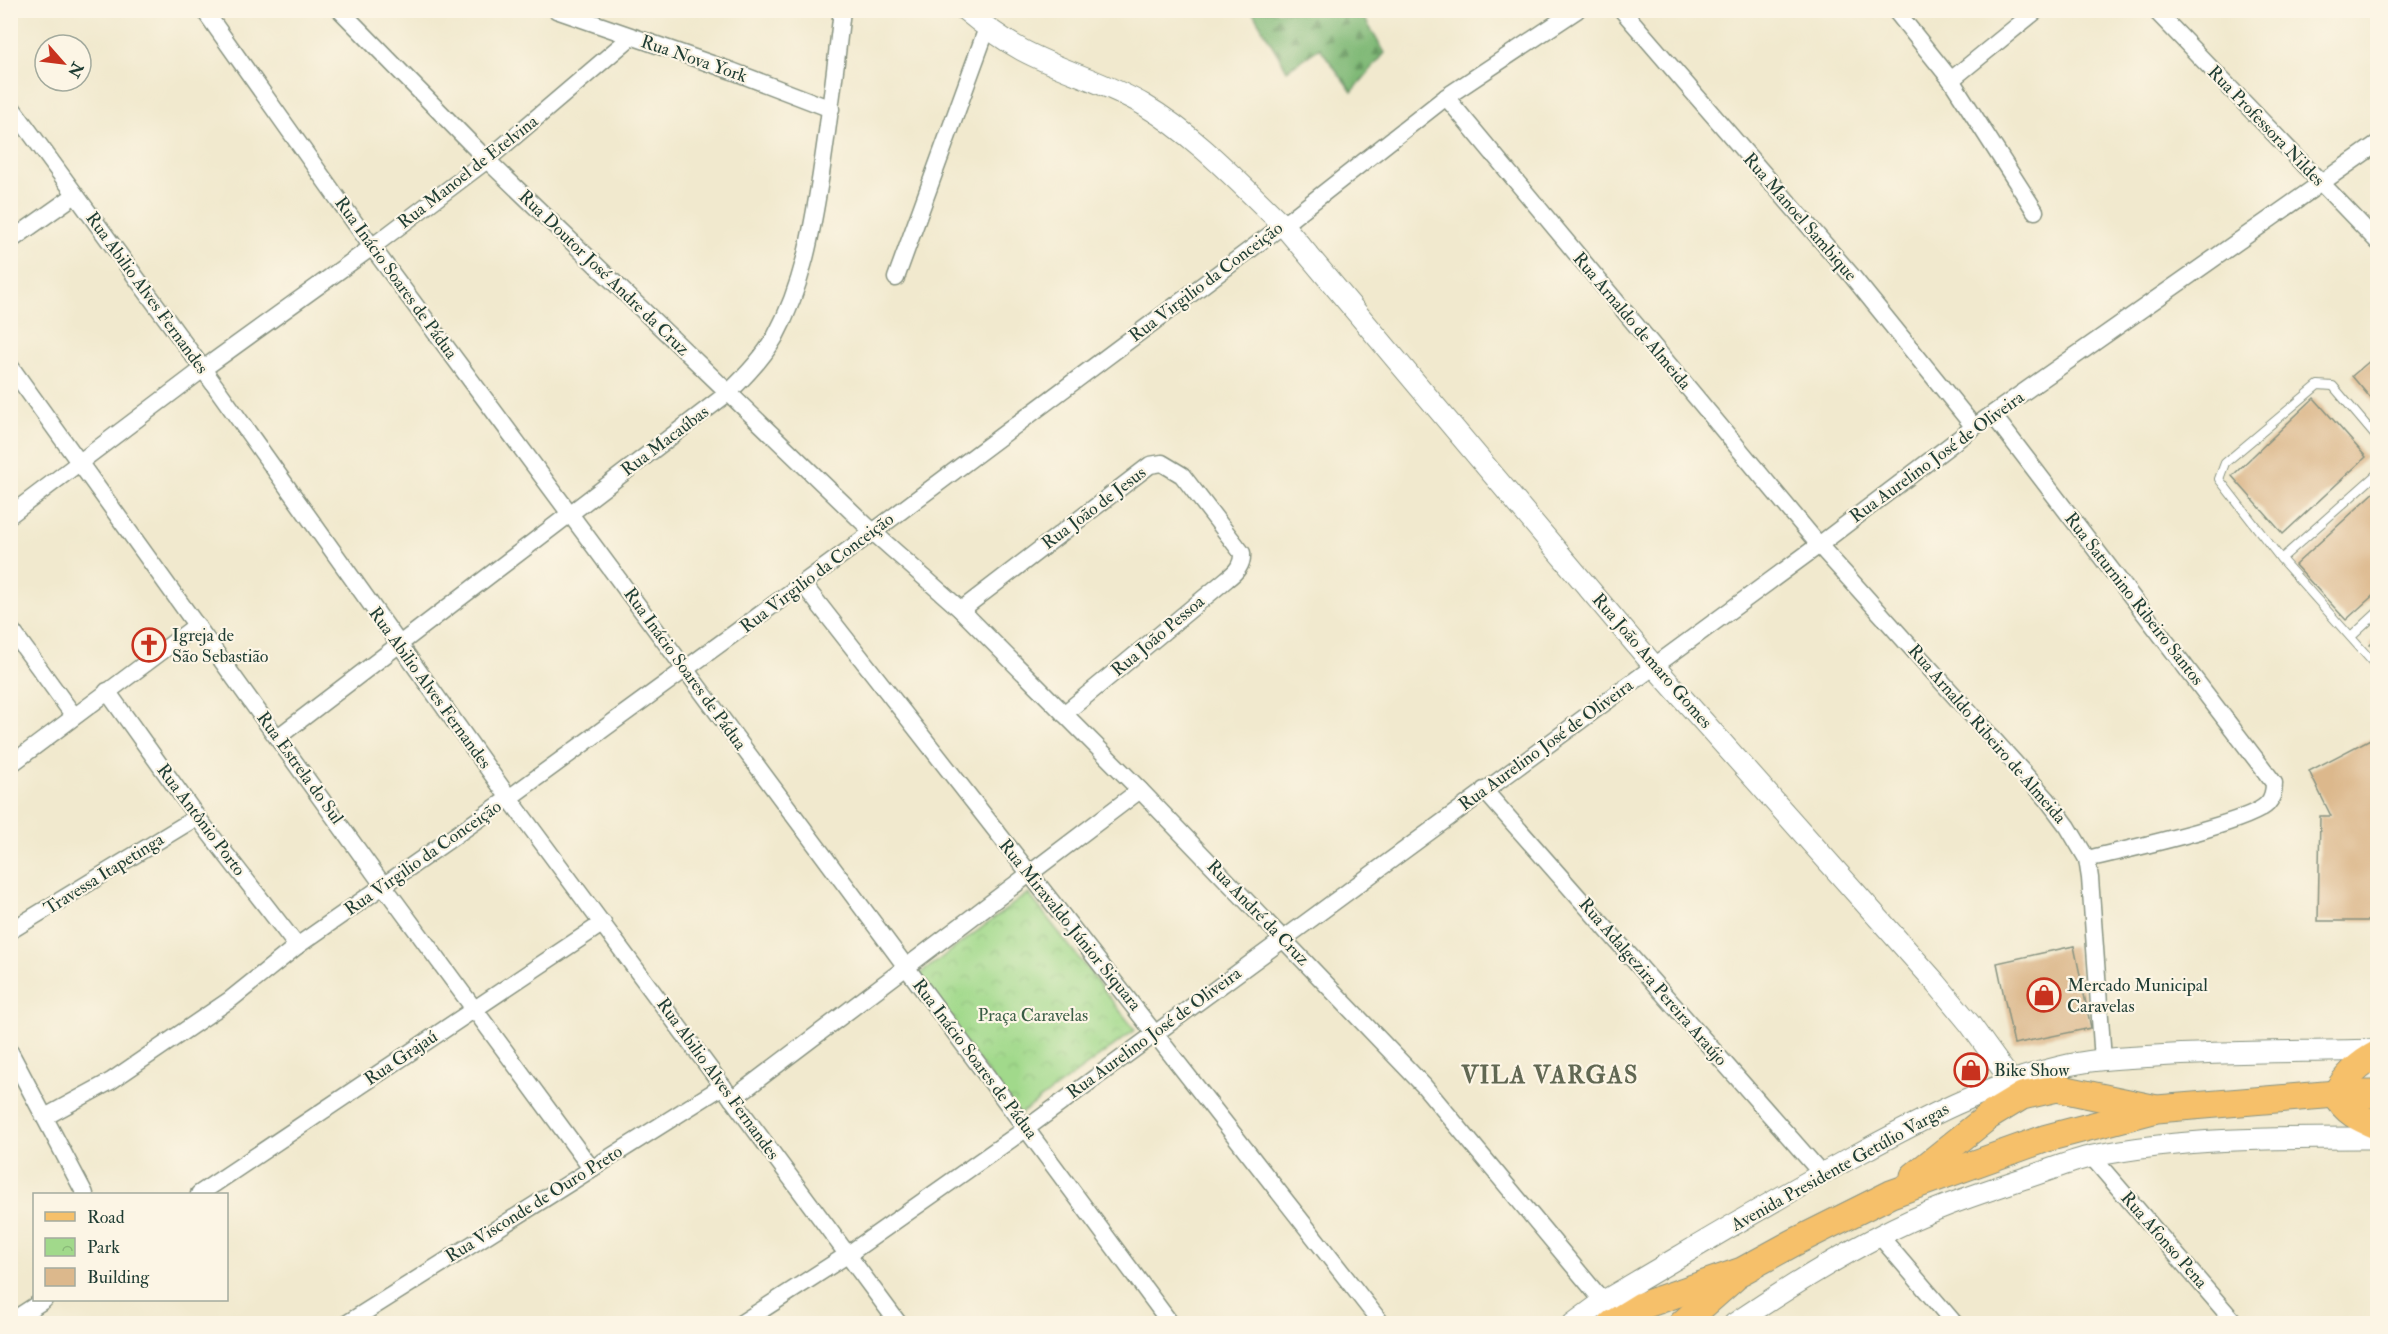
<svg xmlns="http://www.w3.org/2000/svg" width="2388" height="1334" font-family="'IM FELL Double Pica',serif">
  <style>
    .forest { fill: url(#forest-firs); stroke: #507b56; stroke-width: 1.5 }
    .park { fill: url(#park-crowns); stroke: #608b60; stroke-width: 1.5 }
    .building { fill: #dcb88c }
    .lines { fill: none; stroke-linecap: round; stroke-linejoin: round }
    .service-casing { stroke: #889381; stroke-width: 10 }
    .minor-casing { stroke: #889381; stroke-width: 19 }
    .tertiary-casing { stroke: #889381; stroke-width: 23 }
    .primary-casing { stroke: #889381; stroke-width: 29 }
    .service { stroke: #fff; stroke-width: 8 }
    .minor { stroke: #fff; stroke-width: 16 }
    .tertiary { stroke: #fff; stroke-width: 21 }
    .primary { stroke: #f6c06b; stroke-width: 27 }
    .labels { text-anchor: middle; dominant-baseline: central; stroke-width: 4.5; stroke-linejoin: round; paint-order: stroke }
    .street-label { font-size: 18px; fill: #1f3d34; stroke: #fcf5e5 }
    .poi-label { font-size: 18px; fill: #1f3d34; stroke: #fcf5e5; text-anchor: start }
    .park-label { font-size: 18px; fill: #395c45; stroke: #fcf5e5 }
    .district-label { font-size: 24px; font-weight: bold; letter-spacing: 1.5px; fill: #616853; stroke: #fcf5e5 }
  </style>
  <defs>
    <pattern id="forest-firs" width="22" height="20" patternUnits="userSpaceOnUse" patternTransform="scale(1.5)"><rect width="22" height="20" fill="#80b977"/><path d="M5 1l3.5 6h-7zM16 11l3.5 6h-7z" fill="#689862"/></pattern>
    <pattern id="park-crowns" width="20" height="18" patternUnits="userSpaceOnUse" patternTransform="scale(1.5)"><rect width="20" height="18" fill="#a1d98b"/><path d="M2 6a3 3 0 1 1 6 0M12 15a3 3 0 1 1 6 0" fill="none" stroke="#8abb79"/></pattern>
  </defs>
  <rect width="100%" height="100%" fill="#fcf5e5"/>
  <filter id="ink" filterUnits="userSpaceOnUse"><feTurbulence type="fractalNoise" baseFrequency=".0167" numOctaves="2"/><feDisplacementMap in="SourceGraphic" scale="12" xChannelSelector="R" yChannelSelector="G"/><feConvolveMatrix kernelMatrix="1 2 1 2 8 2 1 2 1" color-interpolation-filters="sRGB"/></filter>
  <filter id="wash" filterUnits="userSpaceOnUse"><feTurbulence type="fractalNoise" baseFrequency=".008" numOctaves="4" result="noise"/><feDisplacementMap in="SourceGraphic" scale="24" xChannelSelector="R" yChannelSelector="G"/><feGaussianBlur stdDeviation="1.35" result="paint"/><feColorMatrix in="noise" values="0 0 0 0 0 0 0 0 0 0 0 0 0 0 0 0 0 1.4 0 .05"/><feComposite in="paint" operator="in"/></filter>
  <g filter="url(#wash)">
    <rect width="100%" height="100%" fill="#f1e9ce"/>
    <polygon class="forest" points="1252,11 1360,11 1385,53 1352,92 1320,48 1287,70"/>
    <polygon class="park" points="1028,893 1135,1030 1019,1115 916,977"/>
    <g id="blocks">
      <g class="building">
        <polygon points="2378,354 2378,407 2352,376"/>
        <polygon points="2314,398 2366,457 2283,534 2232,476"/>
        <polygon points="2378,489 2378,591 2346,620 2295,565"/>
        <polygon points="2378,637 2378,654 2370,645"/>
        <polygon points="2378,735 2378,921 2318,921 2320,816 2331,816 2309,771"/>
        <polygon points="2074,946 2091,1028 2014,1044 1997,963"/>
      </g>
    </g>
  </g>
  <g filter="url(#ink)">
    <use href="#blocks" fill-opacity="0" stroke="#889381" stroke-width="1.5"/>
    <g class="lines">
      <g class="service-casing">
        <g id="service">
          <polyline points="2378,439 2333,386 2318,385 2225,463 2219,479 2281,559 2378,668"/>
          <polyline points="2281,559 2378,473"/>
          <polyline points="2351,637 2378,612"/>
        </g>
      </g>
      <g class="minor-casing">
        <g id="minor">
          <polyline points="204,10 372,247 1171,1324"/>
          <polyline points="340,10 487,160 873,532 961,610 1140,790 1424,1086 1611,1311"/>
          <polyline points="556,10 732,71 831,109"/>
          <polyline points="1622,10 1852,276 1974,427"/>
          <polyline points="1895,10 1951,80 2035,211"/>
          <polyline points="2155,10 2378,242"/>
          <polyline points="1951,80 2037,10"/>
          <polyline points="1446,97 1819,545 2047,799 2068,827 2087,859 2090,878 2103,1060"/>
          <polyline points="10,105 203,369 509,798 899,1324"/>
          <polyline points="10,241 75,195"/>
          <polyline points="896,278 987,28"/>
          <polyline points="10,366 383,885 591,1168"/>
          <path d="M 1993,415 L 2274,783 C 2274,791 2273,798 2267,804 C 2250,823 2119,851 2087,859"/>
          <polyline points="10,515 203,369 372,247 487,160 631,37"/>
          <polyline points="803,584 1382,1324"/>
          <path d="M 961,610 L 1150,465 L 1162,463 L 1182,475 L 1242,553 C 1243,565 1236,572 1227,579 L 1064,714"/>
          <polyline points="10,628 74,716"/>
          <polyline points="107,691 197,817 297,946"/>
          <path d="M 278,737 L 728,393 C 746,376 763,358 775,337 C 803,285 812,232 821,174 C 829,120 836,65 842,10"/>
          <polyline points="10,765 197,625"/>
          <polyline points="1484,790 1822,1174"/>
          <polyline points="10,931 197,817"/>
          <polyline points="10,1052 85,1194"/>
          <polyline points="732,1099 1140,790"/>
          <polyline points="45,1117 111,1081 231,999 297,946 509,798 873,532 1283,225 1446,97 1577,10"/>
          <polyline points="2092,1157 2236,1324"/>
          <polyline points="199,1194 603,923"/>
          <polyline points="1879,1235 1955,1324"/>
          <polyline points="10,1322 44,1300"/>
          <polyline points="346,1324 723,1086"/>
          <polyline points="740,1324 847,1255 1027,1128 1819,545 1974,427 2378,143"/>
        </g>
      </g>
      <g class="tertiary-casing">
        <g id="tertiary">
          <path d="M 965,10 C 983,25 1002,39 1022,50 C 1061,71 1105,82 1144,105 C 1196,136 1239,183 1283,225 L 1654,666 L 1936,983 L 1970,1024 L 2022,1096"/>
          <path d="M 1573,1324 L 1604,1301 C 1688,1252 1771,1201 1856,1155 C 1921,1120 1988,1084 2060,1067 C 2091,1059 2123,1058 2155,1056 C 2229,1051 2303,1052 2378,1050"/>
          <path d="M 1734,1324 C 1780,1293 1827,1263 1877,1237 C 1925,1211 1977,1194 2028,1177 C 2050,1170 2071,1161 2093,1156 C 2187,1137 2283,1138 2378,1138"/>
        </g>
      </g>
      <g class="primary-casing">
        <g id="primary">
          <path d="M 2378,1054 C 2359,1064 2346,1076 2336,1094 C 2345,1112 2359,1118 2378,1126"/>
          <polyline points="1914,1176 1989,1116 2022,1096 2057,1088 2152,1108"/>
          <polyline points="1612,1324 1641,1306 1742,1271 1793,1243 1891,1194 2047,1138 2157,1109 2336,1094 2378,1094"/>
          <polyline points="1682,1324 1733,1279"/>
        </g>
      </g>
      <use href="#service" class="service"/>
      <use href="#minor" class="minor"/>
      <use href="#tertiary" class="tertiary"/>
      <use href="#primary" class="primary"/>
    </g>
  </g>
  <defs>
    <g id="church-ring" transform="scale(1.725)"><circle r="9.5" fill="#fcf5e5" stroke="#c8321e" stroke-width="1.5"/><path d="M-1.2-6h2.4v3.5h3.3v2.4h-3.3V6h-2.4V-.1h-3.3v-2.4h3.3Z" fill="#c8321e"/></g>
    <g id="shop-ring" transform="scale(1.725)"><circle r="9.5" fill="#fcf5e5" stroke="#c8321e" stroke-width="1.5"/><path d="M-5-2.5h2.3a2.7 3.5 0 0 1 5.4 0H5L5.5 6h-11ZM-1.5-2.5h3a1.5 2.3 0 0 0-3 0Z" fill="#c8321e"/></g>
  </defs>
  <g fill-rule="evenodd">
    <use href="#church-ring" x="149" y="645"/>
    <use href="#shop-ring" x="2044" y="995"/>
    <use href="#shop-ring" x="1971" y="1070"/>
  </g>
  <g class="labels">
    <g class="street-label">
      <text transform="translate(694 59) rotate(19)">Rua Nova York</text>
      <text transform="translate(2266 126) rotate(46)">Rua Professora Nildes</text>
      <text transform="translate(468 172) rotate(-38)">Rua Manoel de Etelvina</text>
      <text transform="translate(1800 217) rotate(49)">Rua Manoel Sambique</text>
      <text transform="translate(604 273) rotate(44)">Rua Doutor José Andre da Cruz</text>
      <text transform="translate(396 278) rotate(54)">Rua Inácio Soares de Pádua</text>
      <text transform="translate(1206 282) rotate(-37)">Rua Virgilio da Conceição</text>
      <text transform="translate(147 293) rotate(54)">Rua Abilio Alves Fernandes</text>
      <text transform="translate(1632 321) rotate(50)">Rua Arnaldo de Almeida</text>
      <text transform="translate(665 441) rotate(-37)">Rua Macaúbas</text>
      <text transform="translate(1937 457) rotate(-36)">Rua Aurelino José de Oliveira</text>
      <text transform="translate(1094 508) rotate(-37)">Rua João de Jesus</text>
      <text transform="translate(817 573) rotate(-37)">Rua Virgilio da Conceição</text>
      <text transform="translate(2134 599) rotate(52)">Rua Saturnino Ribeiro Santos</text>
      <text transform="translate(1158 636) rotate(-40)">Rua João Pessoa</text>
      <text transform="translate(1652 661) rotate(49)">Rua João Amaro Gomes</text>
      <text transform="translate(685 669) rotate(54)">Rua Inácio Soares de Pádua</text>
      <text transform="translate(430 688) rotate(54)">Rua Abilio Alves Fernandes</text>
      <text transform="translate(1987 734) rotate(49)">Rua Arnaldo Ribeiro de Almeida</text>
      <text transform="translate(1546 745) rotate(-36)">Rua Aurelino José de Oliveira</text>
      <text transform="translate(300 768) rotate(54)">Rua Estrela do Sul</text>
      <text transform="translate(201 820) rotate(53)">Rua Antônio Porto</text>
      <text transform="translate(423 858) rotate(-35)">Rua Virgilio da Conceição</text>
      <text transform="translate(104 874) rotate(-32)">Travessa Itapetinga</text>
      <text transform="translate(1258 913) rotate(46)">Rua André da Cruz</text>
      <text transform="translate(1070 925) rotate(51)">Rua Miravaldo Júnior Siquara</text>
      <text transform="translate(1653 982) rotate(49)">Rua Adalgezira Pereira Araújo</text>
      <text transform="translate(1154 1033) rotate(-36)">Rua Aurelino José de Oliveira</text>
      <text transform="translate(401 1058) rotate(-34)">Rua Grajaú</text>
      <text transform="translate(975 1059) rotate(53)">Rua Inácio Soares de Pádua</text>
      <text transform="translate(718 1079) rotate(54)">Rua Abilio Alves Fernandes</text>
      <text transform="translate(1840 1167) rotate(-29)">Avenida Presidente Getúlio Vargas</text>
      <text transform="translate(534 1204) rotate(-32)">Rua Visconde de Ouro Preto</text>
      <text transform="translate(2164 1240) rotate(49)">Rua Afonso Pena</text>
    </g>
    <g class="poi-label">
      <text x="172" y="635">Igreja de<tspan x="172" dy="21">São Sebastião</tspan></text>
      <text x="2067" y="985">Mercado Municipal<tspan x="2067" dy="21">Caravelas</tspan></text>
      <text x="1994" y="1070">Bike Show</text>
    </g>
    <g class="park-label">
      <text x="1033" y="1015">Praça Caravelas</text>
    </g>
    <g class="district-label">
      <text x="1550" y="1075">VILA VARGAS</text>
    </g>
  </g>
  <rect width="2388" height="1334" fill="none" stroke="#fcf5e5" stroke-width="36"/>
  <rect x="33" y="1193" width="195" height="108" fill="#fcf5e5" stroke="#a4ab9e" stroke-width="1.5"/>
  <rect x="45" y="1212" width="30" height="9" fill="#f6c06b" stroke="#a4ab9e" stroke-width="1.5"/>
  <text x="87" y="1223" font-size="18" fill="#1f3d34">Road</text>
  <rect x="45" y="1238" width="30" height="18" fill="url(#park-crowns)" stroke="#a4ab9e" stroke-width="1.5"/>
  <text x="87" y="1253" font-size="18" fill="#1f3d34">Park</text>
  <rect x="45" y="1268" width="30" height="18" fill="#dcb88c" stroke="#a4ab9e" stroke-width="1.5"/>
  <text x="87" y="1283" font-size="18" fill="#1f3d34">Building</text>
  <g transform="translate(63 63) rotate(118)"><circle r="28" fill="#fcf5e5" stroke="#a4ab9e" stroke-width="1.5"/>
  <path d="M0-4.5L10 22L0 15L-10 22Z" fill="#c8321e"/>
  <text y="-9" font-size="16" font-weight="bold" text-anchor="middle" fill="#1f3d34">N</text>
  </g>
</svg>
